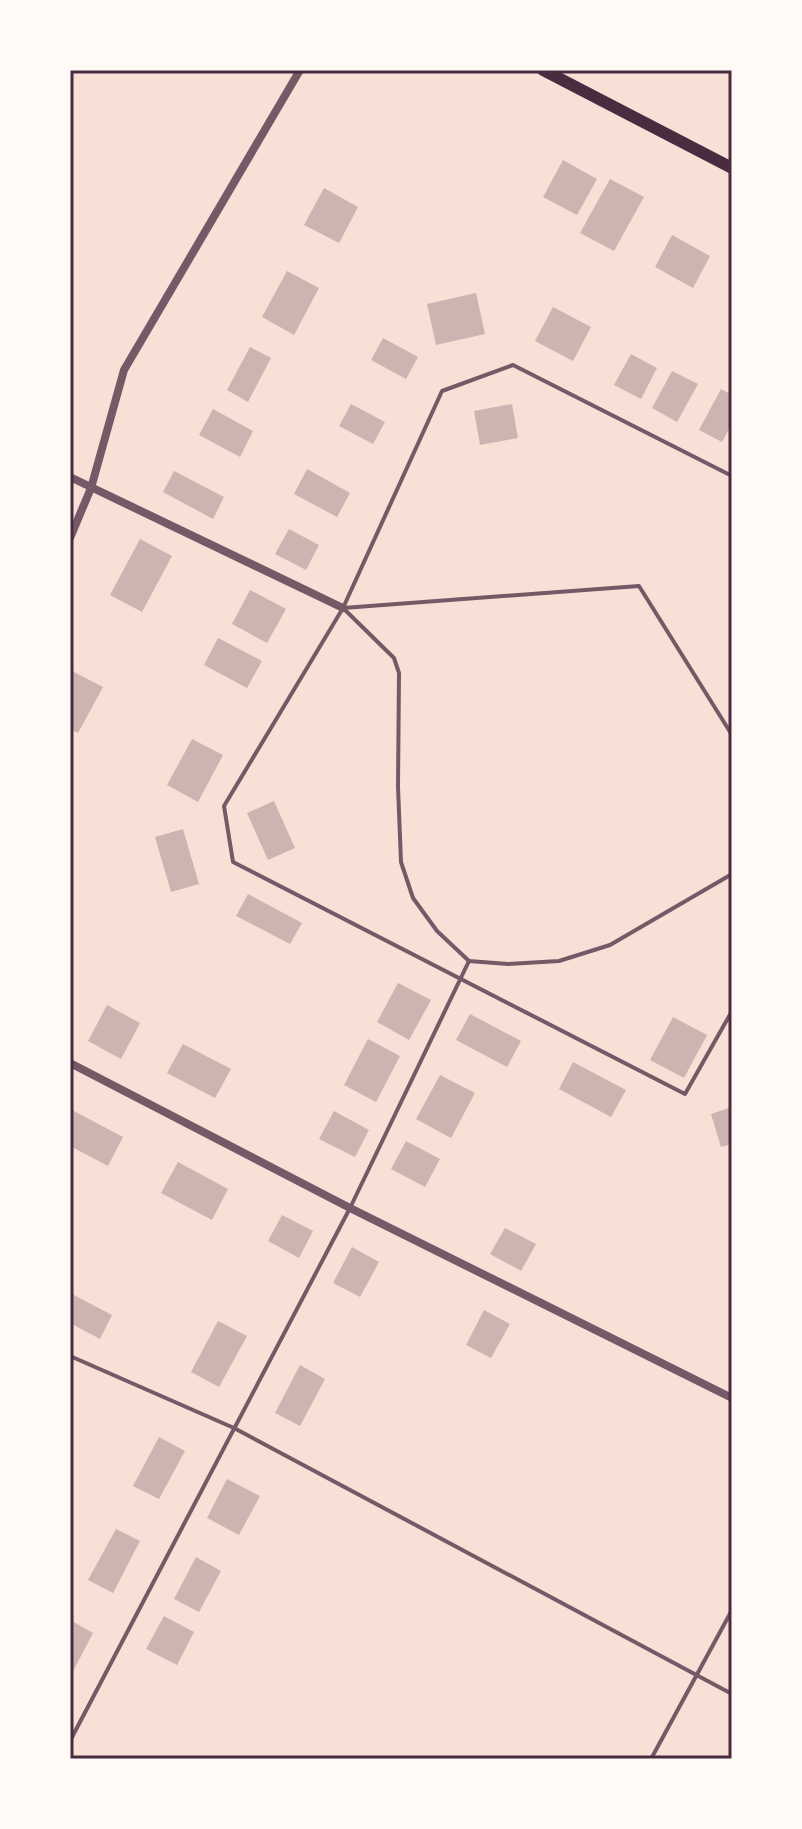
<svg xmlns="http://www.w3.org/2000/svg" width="802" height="1829" font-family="'PT Serif',serif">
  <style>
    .building { fill: #ccb4b1 }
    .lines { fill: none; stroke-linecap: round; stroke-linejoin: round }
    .service { stroke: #755966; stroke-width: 4 }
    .minor { stroke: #755966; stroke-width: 8 }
    .secondary { stroke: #4a2c40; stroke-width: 12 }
    .neatline { fill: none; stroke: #4a2c40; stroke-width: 3 }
  </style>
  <rect width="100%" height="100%" fill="#f7e1d7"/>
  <g class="building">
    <polygon points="563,160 597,179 577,215 543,197"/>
    <polygon points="610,179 644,197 614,251 580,233"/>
    <polygon points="324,188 358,207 339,243 304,225"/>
    <polygon points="672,235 710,256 693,288 655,267"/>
    <polygon points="287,271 319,288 294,335 262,317"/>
    <polygon points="476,293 485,334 436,345 427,304"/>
    <polygon points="553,307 591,327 573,361 535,341"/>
    <polygon points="383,338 418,357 406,379 371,360"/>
    <polygon points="250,347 271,358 248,402 227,390"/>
    <polygon points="631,354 657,368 641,399 614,385"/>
    <polygon points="672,371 698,384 677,422 652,408"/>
    <polygon points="721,389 732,395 732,423 722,442 699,430"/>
    <polygon points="351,404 385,422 373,444 339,426"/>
    <polygon points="512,404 518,438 480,445 474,411"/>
    <polygon points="213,409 253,431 240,457 199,435"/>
    <polygon points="307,469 350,493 337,517 294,494"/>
    <polygon points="174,471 224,497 213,519 163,492"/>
    <polygon points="289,529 319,545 306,570 275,554"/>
    <polygon points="140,539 172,556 142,612 110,595"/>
    <polygon points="250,590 286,609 267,643 232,624"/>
    <polygon points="218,638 262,661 247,688 204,665"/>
    <polygon points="72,671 103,687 78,733 70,729"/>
    <polygon points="192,739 223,755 198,802 167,785"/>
    <polygon points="274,801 295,848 268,860 247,813"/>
    <polygon points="183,829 199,884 171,892 155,837"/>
    <polygon points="248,894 302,923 290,944 236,916"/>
    <polygon points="398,983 431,1000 409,1040 377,1022"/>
    <polygon points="107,1005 140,1023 121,1059 88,1041"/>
    <polygon points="470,1014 521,1041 507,1067 456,1040"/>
    <polygon points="673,1017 707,1035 684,1078 650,1060"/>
    <polygon points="368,1039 400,1056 376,1102 344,1085"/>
    <polygon points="183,1044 231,1069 215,1098 167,1073"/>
    <polygon points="573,1062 626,1090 611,1117 559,1089"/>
    <polygon points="440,1075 475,1093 451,1138 416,1119"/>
    <polygon points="732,1107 732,1144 721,1147 711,1114"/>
    <polygon points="70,1109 123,1137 108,1166 70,1146"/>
    <polygon points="334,1111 369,1130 355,1157 319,1139"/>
    <polygon points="406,1141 440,1159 425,1187 391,1169"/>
    <polygon points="178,1162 228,1189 212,1220 161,1193"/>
    <polygon points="282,1215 313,1231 299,1258 268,1241"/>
    <polygon points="505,1228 536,1244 521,1271 490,1254"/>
    <polygon points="352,1247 379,1262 360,1297 333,1283"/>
    <polygon points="70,1293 112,1315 100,1339 70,1323"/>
    <polygon points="484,1310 510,1324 491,1358 466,1345"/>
    <polygon points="218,1321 247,1336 219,1387 191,1372"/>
    <polygon points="300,1365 325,1379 300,1426 275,1413"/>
    <polygon points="159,1437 185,1451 159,1499 133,1486"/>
    <polygon points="227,1479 260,1496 239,1535 207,1518"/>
    <polygon points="116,1529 140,1541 113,1593 88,1580"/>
    <polygon points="196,1557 221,1571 199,1612 174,1599"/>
    <polygon points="164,1616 194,1632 177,1665 146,1649"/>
    <polygon points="70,1620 93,1633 70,1677"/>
  </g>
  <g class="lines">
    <g class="service">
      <polyline points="732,476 513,365 442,391 343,608 224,806 233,862 685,1094 732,1011"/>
      <polyline points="343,608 394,658 399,673 398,787 401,862 413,898 437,931 469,961 508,964 559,961 610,945 732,874"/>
      <polyline points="343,608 639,586 732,735"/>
      <polyline points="70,1356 234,1428 732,1694"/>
      <polyline points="70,1741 350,1208 469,961"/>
      <polyline points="651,1759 732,1610"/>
    </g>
    <g class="minor">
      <polyline points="70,477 343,608"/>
      <polyline points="70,538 91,488 124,370 300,70"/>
      <polyline points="70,1063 350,1208 732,1398"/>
    </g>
    <polyline class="secondary" points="543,70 732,168"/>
  </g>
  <rect width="802" height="1829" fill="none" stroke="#fffaf5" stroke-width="144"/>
  <rect x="72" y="72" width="658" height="1685" class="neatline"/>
</svg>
